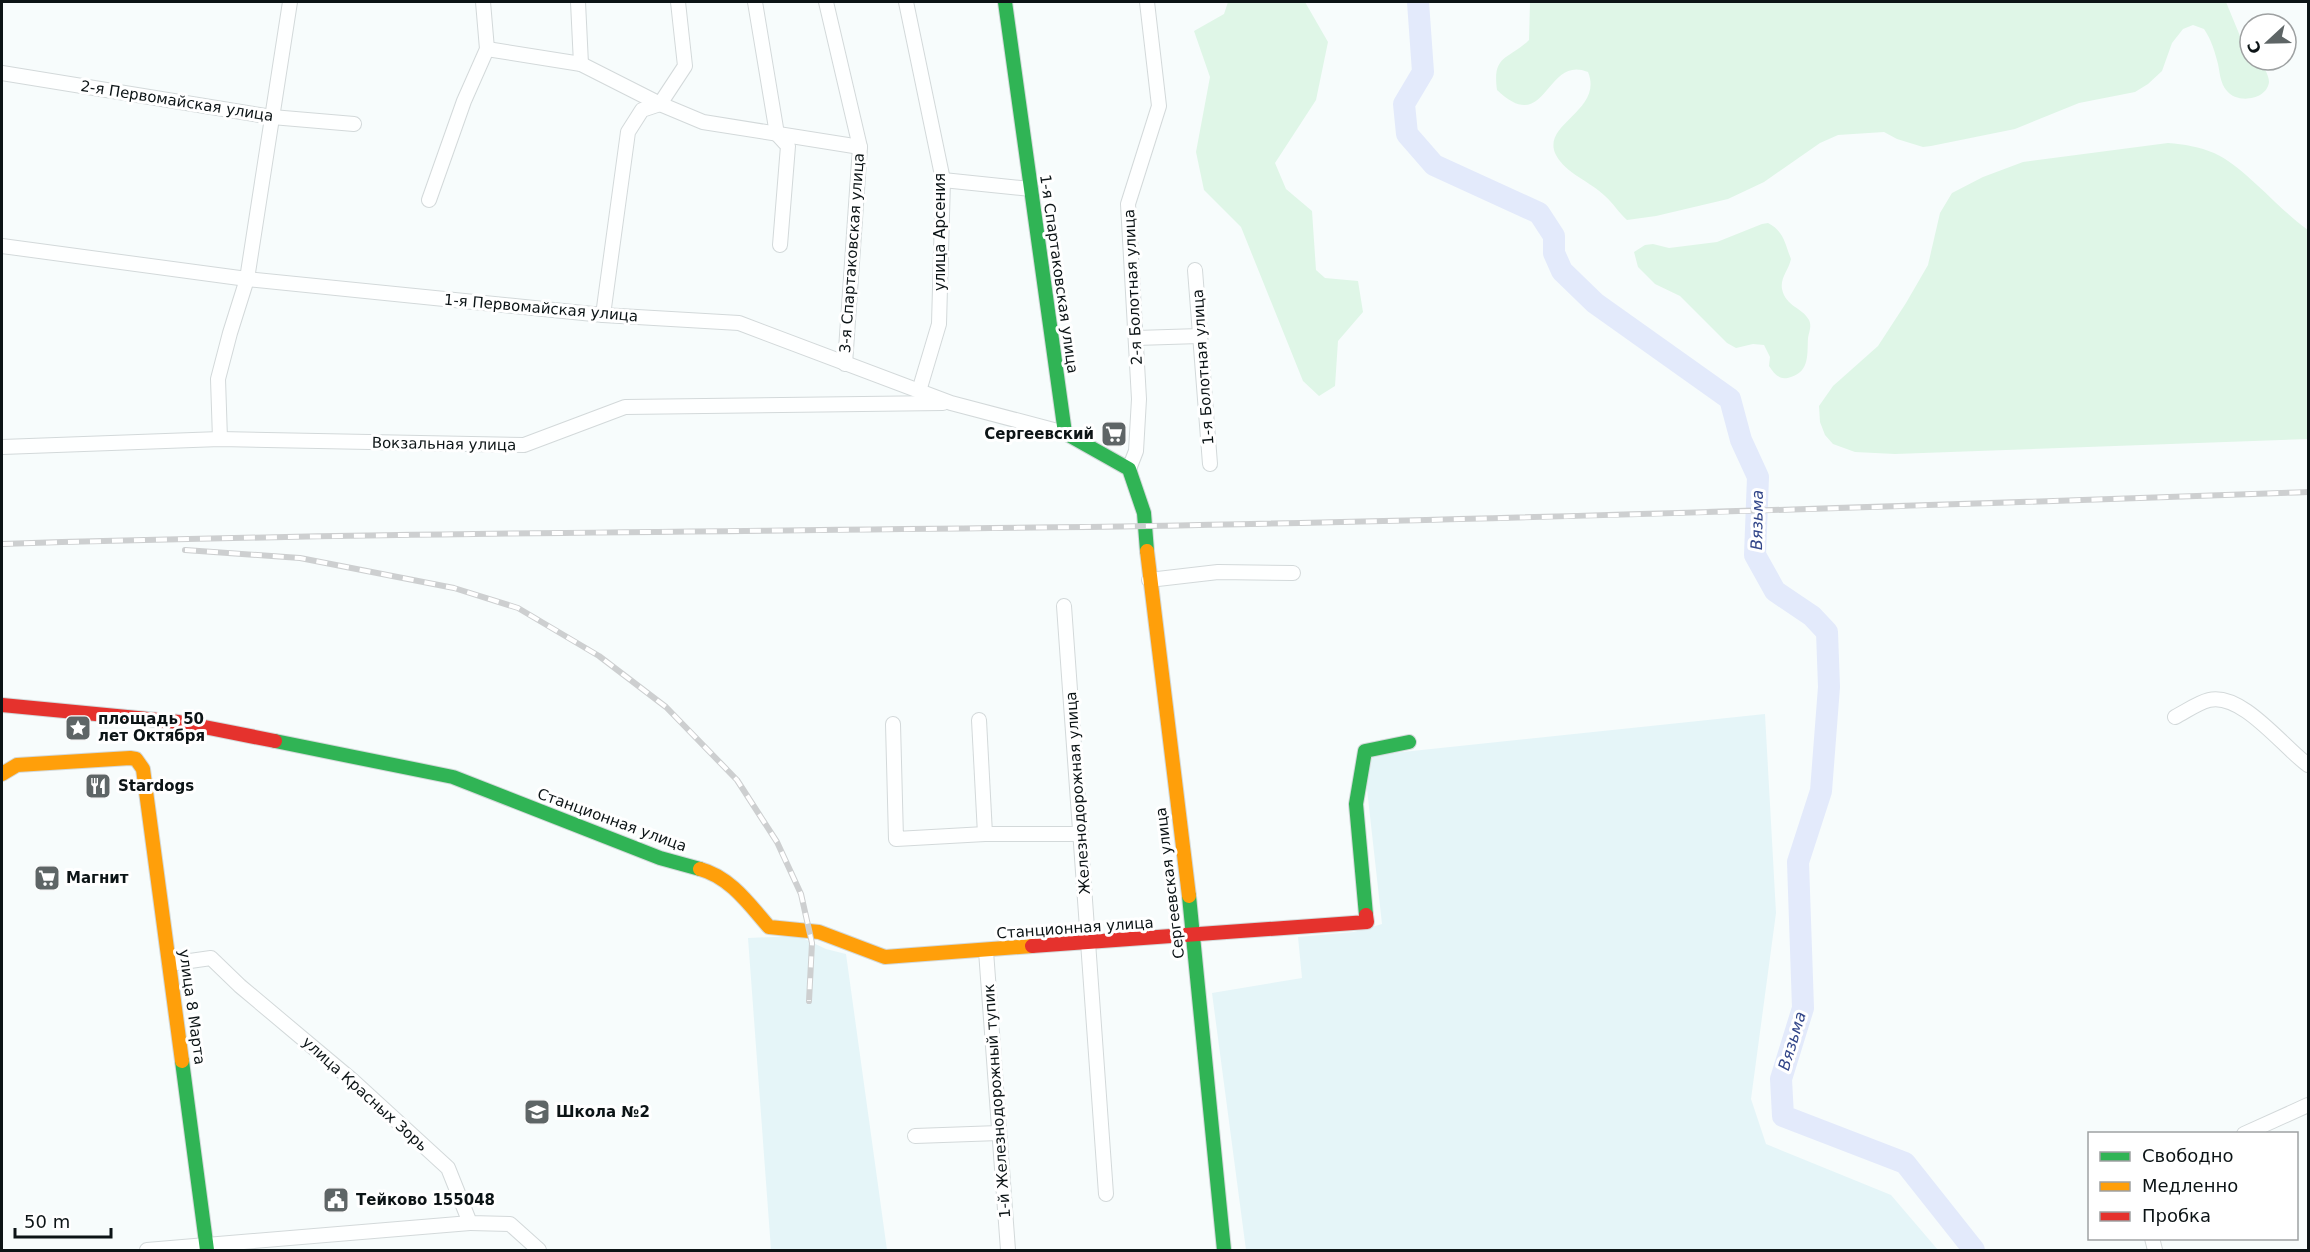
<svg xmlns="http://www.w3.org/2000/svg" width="2310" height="1252" font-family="'DejaVu Sans',sans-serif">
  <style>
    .built { fill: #e5f5f8 }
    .green { fill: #dff6e7 }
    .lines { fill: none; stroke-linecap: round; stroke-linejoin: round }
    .river { stroke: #e3eafb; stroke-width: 22 }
    .street-casing { stroke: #d3d9da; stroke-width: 16 }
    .fast-casing { stroke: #d3d9da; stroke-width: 16 }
    .slow-casing { stroke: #d3d9da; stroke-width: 16 }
    .jam-casing { stroke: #d3d9da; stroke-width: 16 }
    .street { stroke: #feffff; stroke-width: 14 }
    .fast { stroke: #30b455; stroke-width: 14 }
    .slow { stroke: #ff9f0a; stroke-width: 14 }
    .jam { stroke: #e5322d; stroke-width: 14 }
    .rail-casing { stroke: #cdcfd0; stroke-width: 6 }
    .rail { stroke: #fff; stroke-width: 4; stroke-dasharray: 11; stroke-linecap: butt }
    .labels { text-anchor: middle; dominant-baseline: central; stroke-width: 6; stroke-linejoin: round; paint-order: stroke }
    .street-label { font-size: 15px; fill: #0c1416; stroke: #fff }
    .poi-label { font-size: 15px; font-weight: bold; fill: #0c1416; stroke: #fff; text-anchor: start }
    .water-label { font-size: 16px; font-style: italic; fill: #324689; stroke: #fff }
  </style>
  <rect width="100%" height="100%" fill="#f7fcfc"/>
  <g class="built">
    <polygon points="1765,714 1776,913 1751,1099 1766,1144 1891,1195 1938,1250 1246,1250 1212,993 1302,978 1298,937 1354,932 1382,924 1365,771 1374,755"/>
    <polygon points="798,936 826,949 846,954 887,1250 771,1250 748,938"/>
  </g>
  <g class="green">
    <polygon points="1228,2 1305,2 1328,42 1316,100 1275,163 1286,189 1312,211 1316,270 1325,278 1358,281 1363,312 1338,341 1335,386 1319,396 1303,381 1241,227 1204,190 1196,152 1210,77 1194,31 1224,14"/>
    <path d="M 1530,2 L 2226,2 L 2240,36 L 2250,48 L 2250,60 L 2260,60 C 2263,66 2269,75 2269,82 C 2267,100 2237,104 2227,91 C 2220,83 2220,73 2218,64 C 2215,52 2211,39 2204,29 L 2193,25 L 2183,29 L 2172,43 L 2162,71 L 2148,84 L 2135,92 L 2079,103 L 2015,129 L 1931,146 L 1923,147 L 1897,139 L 1884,132 L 1838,135 L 1820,143 L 1764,182 L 1728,199 L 1656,216 L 1627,220 C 1619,213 1613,203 1605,196 C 1591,182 1565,173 1556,155 C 1540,124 1604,111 1588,72 C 1545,54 1547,138 1497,90 C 1492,54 1509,60 1529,40 Z"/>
    <path d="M 2168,143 C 2184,144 2200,147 2214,153 C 2245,167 2279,210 2308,230 L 2308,439 L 1895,454 L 1855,452 L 1833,444 L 1825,435 L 1820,422 L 1819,406 L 1833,386 L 1878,346 L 1906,303 L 1928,265 L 1940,213 L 1952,193 L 1983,177 L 2023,162 Z"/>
    <path d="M 1768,223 C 1784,231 1785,244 1791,259 C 1789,269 1780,278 1782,289 C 1786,307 1802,307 1809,320 C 1812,327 1809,331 1808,338 C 1807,354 1810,371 1791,377 C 1780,381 1775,375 1769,366 L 1770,357 L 1764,345 L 1753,344 L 1736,348 L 1727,343 L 1680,296 L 1655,284 L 1638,267 L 1634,252 L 1645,245 L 1653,244 L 1669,248 L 1717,242 L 1762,224 Z"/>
  </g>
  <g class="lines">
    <polyline class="river" points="1418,2 1423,72 1404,104 1407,134 1434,165 1539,213 1554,236 1554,253 1562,271 1595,303 1730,399 1741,440 1758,477 1755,555 1775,591 1812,616 1827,632 1829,687 1821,791 1798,862 1803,1008 1781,1079 1783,1116 1905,1163 1974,1250"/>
    <g class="street-casing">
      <g id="street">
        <polyline points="578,2 581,64"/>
        <polyline points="755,2 777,134 788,146 780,245"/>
        <polyline points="826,2 860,147 845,364"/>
        <polyline points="906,2 943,180 939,324 919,391"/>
        <polyline points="487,49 581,64 660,104 703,122 860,147"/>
        <polyline points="2,73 272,117 354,124"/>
        <polyline points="943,180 1031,189"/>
        <polyline points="429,200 464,101 487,49 483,2"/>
        <polyline points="2,246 247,279 603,315 739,323 951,403 1065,433"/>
        <polyline points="1195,270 1210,464"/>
        <polyline points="603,315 628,132 642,110 660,104 685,66 678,2"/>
        <polyline points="1136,338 1200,336"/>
        <polyline points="220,439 218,379 230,333 247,279 290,2"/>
        <polyline points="2,447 220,439 524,445 625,407 943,403"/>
        <polyline points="1129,469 1136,451 1139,399 1128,204 1159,106 1147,2"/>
        <polyline points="1149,580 1218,572 1293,573"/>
        <polyline points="1064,606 1106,1194"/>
        <path d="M 2175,717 C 2185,712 2197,703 2209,700 C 2242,692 2283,747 2308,765"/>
        <polyline points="979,720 985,834"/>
        <polyline points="893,724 896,839 985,834 1081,834"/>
        <polyline points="986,951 1008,1250"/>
        <polyline points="169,964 211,958 240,986 352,1080 448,1168 470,1223 510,1224 539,1250"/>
        <polyline points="2244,1134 2308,1105"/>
        <polyline points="915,1136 999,1133"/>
        <polyline points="2152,1238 2155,1250"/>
        <polyline points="147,1250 470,1223"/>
      </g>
    </g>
    <g class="fast-casing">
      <g id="fast">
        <polyline points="1005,2 1065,433 1129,469 1144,513 1147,551"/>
        <polyline points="275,741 453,777 660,858 700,869"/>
        <polyline points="1189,896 1224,1250"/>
        <polyline points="1366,915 1356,804 1365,751 1409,742"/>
        <polyline points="182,1061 207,1250"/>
      </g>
    </g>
    <g class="slow-casing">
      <g id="slow">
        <polyline points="1147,551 1189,896"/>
        <polyline points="2,774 17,765 130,758 136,759 143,769 182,1061"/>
        <path d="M 700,869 C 730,877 749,904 769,927 L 819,932 L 885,957 L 1032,946"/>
      </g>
    </g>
    <g class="jam-casing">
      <g id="jam">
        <polyline points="2,705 179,722 275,741"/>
        <polyline points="1032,946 1367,922 1366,915"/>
      </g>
    </g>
    <use href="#street" class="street"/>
    <use href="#fast" class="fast"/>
    <use href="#slow" class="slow"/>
    <use href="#jam" class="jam"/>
    <g class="rail-casing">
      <g id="rail">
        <path d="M 2,544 C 384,532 767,532 1149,526 C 1536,519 1922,506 2308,492"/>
        <polyline points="185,550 300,558 454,588 518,608 599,656 666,707 737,780 777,842 801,894 812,943 809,1001"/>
      </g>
    </g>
    <use href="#rail" class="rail"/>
  </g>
  <defs>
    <g id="supermarket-square" transform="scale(1.35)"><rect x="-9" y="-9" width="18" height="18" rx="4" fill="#5e6566" stroke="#fff"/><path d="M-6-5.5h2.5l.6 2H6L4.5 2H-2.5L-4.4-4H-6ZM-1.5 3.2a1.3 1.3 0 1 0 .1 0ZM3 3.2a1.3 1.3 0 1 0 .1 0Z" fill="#fff"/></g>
    <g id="sight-square" transform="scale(1.35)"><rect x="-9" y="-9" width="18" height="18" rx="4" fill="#5e6566" stroke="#fff"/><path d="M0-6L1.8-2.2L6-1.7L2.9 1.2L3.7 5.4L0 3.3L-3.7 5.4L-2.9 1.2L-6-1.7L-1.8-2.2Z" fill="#fff"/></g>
    <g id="restaurant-square" transform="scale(1.35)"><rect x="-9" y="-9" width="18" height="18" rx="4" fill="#5e6566" stroke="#fff"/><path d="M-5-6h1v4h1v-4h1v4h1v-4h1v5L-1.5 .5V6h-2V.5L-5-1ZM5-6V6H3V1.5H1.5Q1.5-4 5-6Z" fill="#fff"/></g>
    <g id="school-square" transform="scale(1.35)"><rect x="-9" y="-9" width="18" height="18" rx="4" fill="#5e6566" stroke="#fff"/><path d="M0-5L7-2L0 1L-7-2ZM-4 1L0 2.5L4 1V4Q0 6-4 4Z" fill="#fff"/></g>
    <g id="civic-square" transform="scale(1.35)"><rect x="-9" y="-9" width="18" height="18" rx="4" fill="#5e6566" stroke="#fff"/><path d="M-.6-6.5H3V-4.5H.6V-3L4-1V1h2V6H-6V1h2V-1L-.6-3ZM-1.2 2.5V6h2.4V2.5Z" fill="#fff"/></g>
  </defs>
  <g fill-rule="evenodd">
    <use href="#supermarket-square" x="1114" y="434"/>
    <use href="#sight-square" x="78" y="728"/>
    <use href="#restaurant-square" x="98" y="786"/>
    <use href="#supermarket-square" x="47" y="878"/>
    <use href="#school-square" x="537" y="1112"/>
    <use href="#civic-square" x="336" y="1200"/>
  </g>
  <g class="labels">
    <g class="street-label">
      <text transform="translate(177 101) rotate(9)">2-я Первомайская улица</text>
      <text transform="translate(940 232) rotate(-90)">улица Арсения</text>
      <text transform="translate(852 253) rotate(-86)">3-я Спартаковская улица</text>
      <text transform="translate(1059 274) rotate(82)">1-я Спартаковская улица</text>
      <text transform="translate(1133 287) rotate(-93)">2-я Болотная улица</text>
      <text transform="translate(541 308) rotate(5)">1-я Первомайская улица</text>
      <text transform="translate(1203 367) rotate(-94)">1-я Болотная улица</text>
      <text transform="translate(444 444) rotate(1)">Вокзальная улица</text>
      <text transform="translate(1078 793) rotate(-94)">Железнодорожная улица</text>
      <text transform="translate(612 820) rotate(20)">Станционная улица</text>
      <text transform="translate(1170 883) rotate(-97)">Сергеевская улица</text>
      <text transform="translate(1075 928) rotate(-4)">Станционная улица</text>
      <text transform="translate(192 1007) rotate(82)">улица 8 Марта</text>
      <text transform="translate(365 1094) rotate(42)">улица Красных Зорь</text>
      <text transform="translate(997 1101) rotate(-94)">1-й Железнодорожный тупик</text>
    </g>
    <g class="poi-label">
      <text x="1094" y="434" text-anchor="end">Сергеевский</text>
      <text x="98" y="719">площадь 50<tspan x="98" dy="17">лет Октября</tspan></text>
      <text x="118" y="786">Stardogs</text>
      <text x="66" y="878">Магнит</text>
      <text x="556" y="1112">Школа №2</text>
      <text x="356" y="1200">Тейково 155048</text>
    </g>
    <g class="water-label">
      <text transform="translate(1757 520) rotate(-89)">Вязьма</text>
      <text transform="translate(1792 1041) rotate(-73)">Вязьма</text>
    </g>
  </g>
  <rect width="2310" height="1252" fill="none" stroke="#0c1416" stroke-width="6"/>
  <rect x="2088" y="1132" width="210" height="108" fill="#ffffff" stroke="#9ea1a2" stroke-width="1.5"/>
  <rect x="2100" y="1152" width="30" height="9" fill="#30b455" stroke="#9ea1a2" stroke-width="1.5"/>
  <text x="2142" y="1162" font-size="18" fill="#0c1416">Свободно</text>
  <rect x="2100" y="1182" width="30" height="9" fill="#ff9f0a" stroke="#9ea1a2" stroke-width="1.5"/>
  <text x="2142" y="1192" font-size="18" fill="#0c1416">Медленно</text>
  <rect x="2100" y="1212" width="30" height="9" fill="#e5322d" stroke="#9ea1a2" stroke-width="1.5"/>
  <text x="2142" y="1222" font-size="18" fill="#0c1416">Пробка</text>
  <g transform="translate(2268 42) rotate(248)"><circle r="28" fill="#ffffff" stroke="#9ea1a2" stroke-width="1.5"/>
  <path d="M0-4.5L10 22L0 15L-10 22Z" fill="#5e6566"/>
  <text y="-9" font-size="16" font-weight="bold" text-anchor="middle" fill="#0c1416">С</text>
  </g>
  <path d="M15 1228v9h96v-9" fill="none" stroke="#0c1416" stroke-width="3"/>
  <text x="24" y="1228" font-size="18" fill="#0c1416" stroke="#ffffff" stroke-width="4.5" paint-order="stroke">50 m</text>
</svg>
